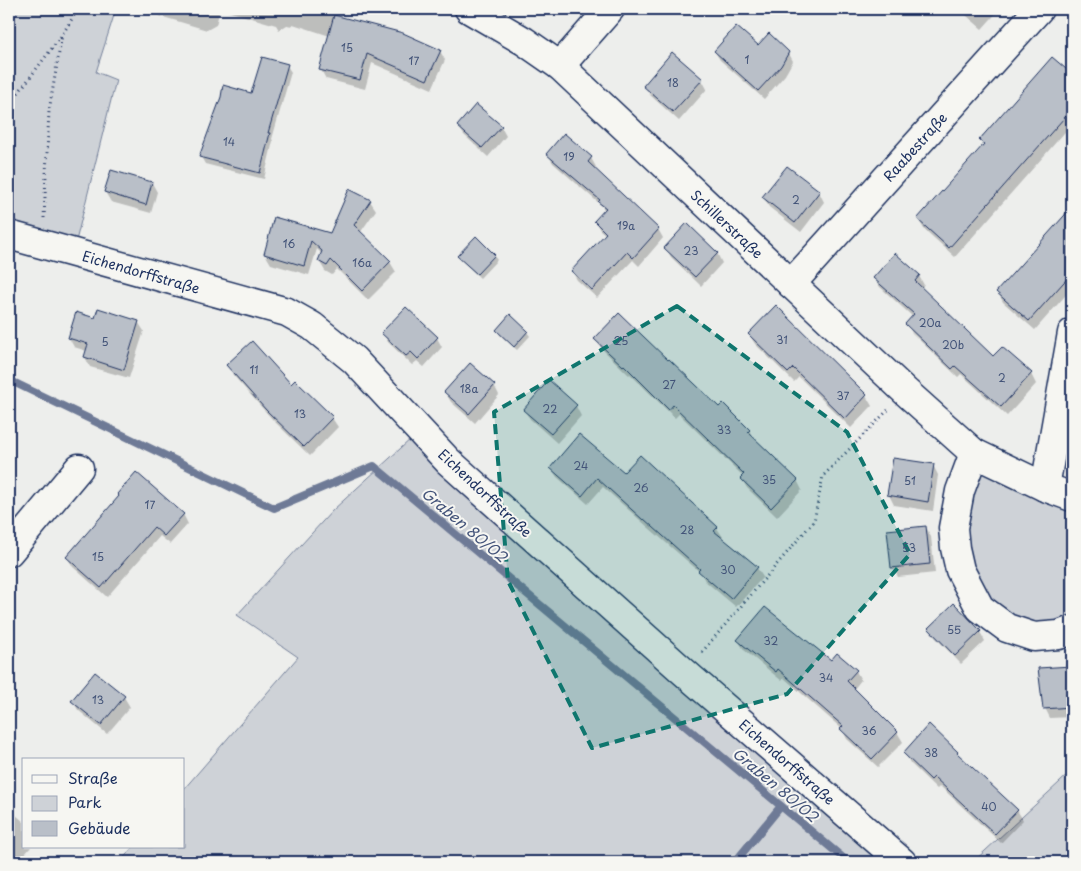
<svg xmlns="http://www.w3.org/2000/svg" width="1081" height="871" font-family="'Playpen Sans',sans-serif">
  <style>
    .green { fill: #ced2d7; stroke: #74809a }
    .shadow { fill: #0003 }
    .lines { fill: none; stroke-linecap: round; stroke-linejoin: round }
    .stream { stroke: #6e7a96; stroke-width: 8 }
    .building { fill: #b9bfc8; stroke: #1b2f5e }
    .minor-casing { stroke: #1b2f5e; stroke-width: 31 }
    .path { stroke: #1b2f5e; stroke-width: 3; stroke-dasharray: 1 4; stroke-linecap: butt }
    .minor { stroke: #f6f6f2; stroke-width: 28 }
    .marked { fill: #0f766e; fill-opacity: 0.2; stroke: #0f766e; stroke-width: 4; stroke-dasharray: 10 6; stroke-linejoin: round }
    .labels { text-anchor: middle; dominant-baseline: central; stroke-width: 4; stroke-linejoin: round; paint-order: stroke }
    .number-label { font-size: 11px; fill: #425378 }
    .street-label { font-size: 14px; fill: #1b2f5e; stroke: #f6f6f2 }
    .water-label { font-size: 15px; font-style: italic; fill: #44547a; stroke: #f6f6f2 }
  </style>
  <rect width="100%" height="100%" fill="#edeeec"/>
  <filter id="ink" filterUnits="userSpaceOnUse"><feTurbulence type="fractalNoise" baseFrequency=".02" numOctaves="2"/><feDisplacementMap in="SourceGraphic" scale="10" xChannelSelector="R" yChannelSelector="G"/><feConvolveMatrix kernelMatrix="1 2 1 2 8 2 1 2 1" color-interpolation-filters="sRGB"/></filter>
  <g filter="url(#ink)">
    <g class="green">
      <polygon points="9,9 116,9 96,72 116,80 73,253 9,235"/>
      <polygon points="412,438 890,862 120,862 133,847 184,847 184,789 298,657 237,615 333,510"/>
      <polygon points="975,458 1072,499 1072,628 1009,626 957,549"/>
      <polygon points="1072,771 1072,862 973,862"/>
    </g>
    <g class="shadow">
      <polygon points="155,9 337,9 335,16 440,51 445,60 432,89 372,63 365,89 326,79 321,70 330,36 293,24 292,26 287,25 279,30 276,25 220,9 216,25 207,30 160,16"/>
      <polygon points="959,9 1000,9 982,29"/>
      <polygon points="758,47 788,52 793,61 785,75 764,99 720,60 715,52"/>
      <polygon points="1053,58 1072,76 1072,124 955,257 924,229 918,219 984,146 981,140"/>
      <polygon points="287,66 291,72 272,139 273,141 264,179 205,164 201,157 252,95"/>
      <polygon points="702,80 707,89 679,121 650,95 645,86"/>
      <polygon points="458,126 501,127 506,136 488,157 464,135"/>
      <polygon points="548,154 591,158 596,167 594,169 658,229 663,238 639,266 633,260 597,298 577,280 572,271 606,235 600,230 595,221 605,211 602,206 553,163"/>
      <polygon points="152,183 157,192 151,213 111,202 105,192"/>
      <polygon points="819,192 824,202 801,232 769,207 764,198"/>
      <polygon points="370,201 376,210 360,233 390,262 396,272 368,300 337,269 332,275 325,271 319,261 322,254 317,249 309,275 271,264 265,254 330,235"/>
      <polygon points="1072,206 1072,288 1035,330 1003,302 998,292 1065,216 1064,214"/>
      <polygon points="666,248 717,253 722,263 701,286 671,257"/>
      <polygon points="459,256 494,256 497,260 480,278 461,260"/>
      <polygon points="919,276 924,285 921,289 993,358 1031,374 1036,384 1007,416 961,374 958,377 912,333 907,324 913,317 880,287 874,278"/>
      <polygon points="776,307 866,396 872,406 851,428 799,377 794,382 755,344 749,334"/>
      <polygon points="510,316 527,332 530,336 517,350 500,335 497,330"/>
      <polygon points="96,319 138,322 144,331 129,378 90,367 85,357 87,351 74,347 69,338"/>
      <polygon points="383,333 437,338 442,347 424,367 417,361 412,365 388,342"/>
      <polygon points="596,339 719,409 749,430 754,440 797,480 802,490 777,517 747,488 741,478 743,476 679,414 675,418 630,374 629,375 601,348"/>
      <polygon points="228,365 291,386 332,418 338,427 310,456 273,420 233,375"/>
      <polygon points="494,385 499,395 475,423 451,402 445,392"/>
      <polygon points="576,406 581,416 557,443 530,419 524,410"/>
      <polygon points="640,457 717,528 723,537 721,539 757,568 763,577 736,607 705,581 701,573 649,528 603,487 588,504 557,477 551,468 624,474"/>
      <polygon points="933,465 938,475 933,511 894,505 889,495"/>
      <polygon points="9,504 15,515 9,523"/>
      <polygon points="183,514 188,524 170,544 160,536 107,597 73,567 67,557"/>
      <polygon points="926,527 931,537 935,573 898,577 893,568 889,531"/>
      <polygon points="929,628 980,632 985,641 961,664 935,637"/>
      <polygon points="738,640 831,661 856,671 861,680 854,689 897,732 903,742 878,767 847,739 842,729 784,678 782,681 744,650"/>
      <polygon points="1072,667 1072,717 1050,718 1045,708 1039,669"/>
      <polygon points="95,673 124,697 130,707 107,734 78,710 73,701"/>
      <polygon points="905,753 957,753 959,757 1017,810 1023,820 1001,843 940,786 937,789 910,763"/>
      <polygon points="9,809 24,822 24,847 31,847 18,862 9,862"/>
    </g>
    <g class="lines">
      <g class="stream">
        <polyline points="9,380 274,508 374,466 848,862"/>
        <polyline points="735,862 781,806"/>
      </g>
    </g>
    <g class="building">
      <polygon points="334,15 403,33 441,50 427,80 367,54 360,80 319,70"/>
      <polygon points="736,26 758,45 769,33 789,52 781,66 758,91 714,51"/>
      <polygon points="672,52 703,79 673,112 643,86"/>
      <polygon points="262,57 288,64 268,133 270,133 260,173 199,157 221,97 223,85 251,93"/>
      <polygon points="1052,57 1072,74 1072,109 949,248 917,219 984,144 979,140"/>
      <polygon points="476,104 502,126 482,148 457,126"/>
      <polygon points="564,133 592,157 588,162 659,229 633,258 627,252 592,290 571,271 606,233 594,221 606,208 598,202 600,200 546,154"/>
      <polygon points="787,166 820,191 795,223 762,197"/>
      <polygon points="111,170 152,182 146,205 104,192"/>
      <polygon points="349,189 371,200 354,225 391,261 362,291 331,260 327,266 318,261 322,251 311,241 304,266 264,254 274,217 330,233"/>
      <polygon points="1072,207 1072,273 1029,321 996,292"/>
      <polygon points="687,223 718,253 695,277 664,248"/>
      <polygon points="476,236 495,255 477,274 457,256"/>
      <polygon points="895,253 920,275 915,281 993,356 1002,347 1032,373 1001,407 955,366 952,369 905,324 914,314 873,278"/>
      <polygon points="776,305 867,395 845,419 793,368 788,373 748,334"/>
      <polygon points="406,307 438,337 418,359 411,352 406,356 381,333"/>
      <polygon points="98,308 139,321 124,370 84,357 88,344 68,338 76,312 95,318"/>
      <polygon points="619,313 668,360 669,359 719,407 723,403 750,430 748,432 798,480 771,508 740,478 744,474 673,405 669,410 624,365 623,366 594,339"/>
      <polygon points="510,314 528,331 514,347 496,330"/>
      <polygon points="252,341 291,384 295,380 333,417 304,447 266,410 226,365"/>
      <polygon points="470,363 495,385 469,414 444,392"/>
      <polygon points="549,380 577,405 551,434 523,410"/>
      <polygon points="579,434 624,472 640,455 718,527 714,531 758,567 731,599 698,571 700,569 644,519 643,520 597,478 582,496 550,468"/>
      <polygon points="893,458 934,464 928,502 887,495"/>
      <polygon points="136,472 184,514 164,536 154,527 101,588 66,557 119,496 117,494"/>
      <polygon points="926,526 930,564 891,568 887,530"/>
      <polygon points="954,603 981,631 955,656 928,628"/>
      <polygon points="765,607 831,660 837,653 857,670 847,681 898,732 872,759 840,729 843,726 778,669 776,672 737,640"/>
      <polygon points="1072,666 1072,707 1043,709 1038,668"/>
      <polygon points="95,672 125,696 101,725 71,701"/>
      <polygon points="929,724 958,752 957,753 1018,810 995,834 934,777 931,780 903,753"/>
    </g>
    <g class="lines">
      <g class="minor-casing">
        <g id="minor">
          <polyline points="469,9 524,41 560,66 906,392 974,453 1045,487 1072,497"/>
          <polyline points="560,66 610,9"/>
          <polyline points="9,235 287,312 312,326 354,360 448,461 684,672 902,862"/>
          <polyline points="791,284 1039,9"/>
          <polyline points="974,453 960,491 953,528 955,548 960,570 980,608 1007,628 1034,637 1059,635 1072,630"/>
          <polyline points="1045,487 1072,333"/>
          <polyline points="9,552 79,468"/>
        </g>
      </g>
      <g class="path">
        <polyline points="9,105 62,35 78,9"/>
        <polyline points="44,218 49,111 62,35"/>
        <polyline points="702,652 814,521 823,476 888,410"/>
        <polyline points="1052,862 1072,857"/>
      </g>
      <use href="#minor" class="minor"/>
    </g>
  </g>
  <path class="marked" d="M 677,306 L 847,432 L 910,554 L 787,694 L 592,748 L 508,581 L 494,412 Z"/>
  <g class="labels">
    <g class="number-label">
      <text x="347" y="47">15</text>
      <text x="747" y="59">1</text>
      <text x="414" y="60">17</text>
      <text x="673" y="82">18</text>
      <text x="229" y="141">14</text>
      <text x="569" y="156">19</text>
      <text x="796" y="199">2</text>
      <text x="626" y="225">19a</text>
      <text x="289" y="243">16</text>
      <text x="691" y="250">23</text>
      <text x="362" y="262">16a</text>
      <text x="930" y="322">20a</text>
      <text x="782" y="339">31</text>
      <text x="621" y="340">25</text>
      <text x="105" y="341">5</text>
      <text x="953" y="344">20b</text>
      <text x="254" y="369">11</text>
      <text x="1002" y="377">2</text>
      <text x="669" y="384">27</text>
      <text x="469" y="388">18a</text>
      <text x="843" y="395">37</text>
      <text x="550" y="408">22</text>
      <text x="300" y="413">13</text>
      <text x="724" y="429">33</text>
      <text x="581" y="465">24</text>
      <text x="769" y="479">35</text>
      <text x="910" y="480">51</text>
      <text x="641" y="487">26</text>
      <text x="150" y="504">17</text>
      <text x="687" y="529">28</text>
      <text x="909" y="547">53</text>
      <text x="98" y="556">15</text>
      <text x="728" y="569">30</text>
      <text x="954" y="629">55</text>
      <text x="771" y="640">32</text>
      <text x="826" y="677">34</text>
      <text x="98" y="699">13</text>
      <text x="869" y="730">36</text>
      <text x="931" y="752">38</text>
      <text x="989" y="806">40</text>
    </g>
    <g class="street-label">
      <text transform="translate(915 147) rotate(-48)">Raabestraße</text>
      <text transform="translate(727 224) rotate(43)">Schillerstraße</text>
      <text transform="translate(141 272) rotate(16)">Eichendorffstraße</text>
      <text transform="translate(485 493) rotate(43)">Eichendorffstraße</text>
      <text transform="translate(787 762) rotate(41)">Eichendorffstraße</text>
    </g>
    <g class="water-label">
      <text transform="translate(465 524) rotate(40)">Graben 80/02</text>
      <text transform="translate(776 784) rotate(40)">Graben 80/02</text>
    </g>
  </g>
  <rect width="1081" height="871" fill="none" stroke="#f6f6f2" stroke-width="30"/>
  <rect x="15" y="15" width="1051" height="841" fill="none" stroke="#1b2f5e" stroke-width="2" filter="url(#ink)"/>
  <rect x="22" y="758" width="162" height="90" fill="#f6f6f2" stroke="#9ea6b7"/>
  <rect x="32" y="775" width="25" height="8" fill="#f6f6f2" stroke="#9ea6b7"/>
  <text x="68" y="784" font-size="15" fill="#1b2f5e">Straße</text>
  <rect x="32" y="796" width="25" height="15" fill="#ced2d7" stroke="#9ea6b7"/>
  <text x="68" y="808" font-size="15" fill="#1b2f5e">Park</text>
  <rect x="32" y="821" width="25" height="15" fill="#b9bfc8" stroke="#9ea6b7"/>
  <text x="68" y="834" font-size="15" fill="#1b2f5e">Gebäude</text>
</svg>
